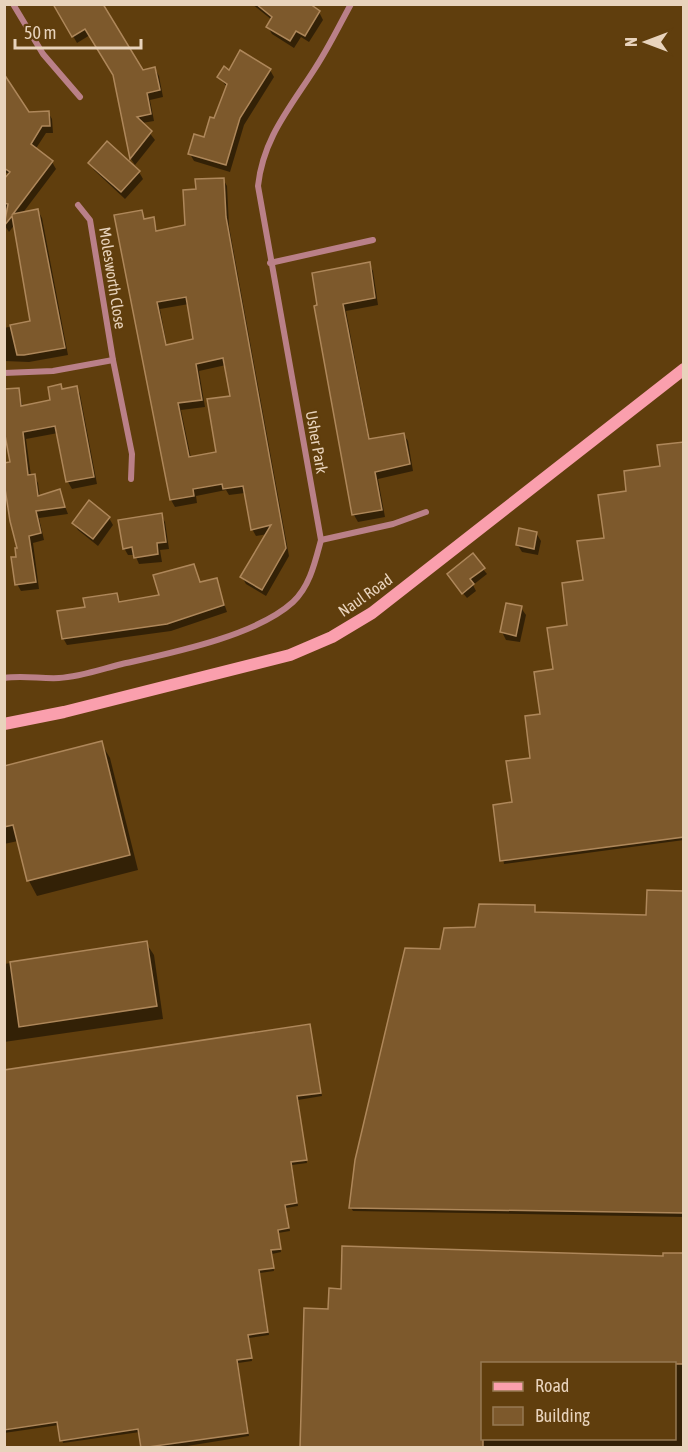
<svg xmlns="http://www.w3.org/2000/svg" width="688" height="1452" font-family="'Asap Condensed',sans-serif">
  <style>
    .shadow { fill: #0007; fill-rule: evenodd }
    .building { fill: #7d592c; stroke: #ae875a; stroke-width: 1.5; fill-rule: evenodd }
    .lines { fill: none; stroke-linecap: round; stroke-linejoin: round }
    .street { stroke: #ba8088; stroke-width: 6 }
    .secondary { stroke: #fa9fad; stroke-width: 12 }
    .labels { text-anchor: middle; dominant-baseline: central; stroke-width: 4.5; stroke-linejoin: round; paint-order: stroke }
    .street-label { font-size: 16px; fill: #e8d3bc; stroke: #603e0d }
  </style>
  <rect width="100%" height="100%" fill="#603e0d"/>
  <g class="shadow">
    <polygon points="55,4 142,71 155,69 159,76 163,97 150,100 154,121 142,123 155,140 135,165 131,159 114,75 90,35 77,43"/>
    <polygon points="252,4 306,4 319,12 323,20 309,42 301,37 294,48 272,34 268,27 272,20"/>
    <polygon points="270,70 274,77 244,125 230,172 194,161 190,154 205,139 227,87 219,77 230,72"/>
    <polygon points="4,75 28,114 48,112 52,119 53,133 46,133 35,150 52,162 56,169 22,214 38,211 42,218 68,355 29,362 4,361 4,328 32,322 15,224 9,232 5,226 8,210 4,205 4,196 10,175 4,171"/>
    <polygon points="90,163 139,172 143,179 125,199 94,170"/>
    <path d="M 223,179 L 227,186 L 229,226 L 289,556 L 266,596 L 246,584 L 242,577 L 268,534 L 256,536 L 252,529 L 245,493 L 229,495 L 226,490 L 196,496 L 197,503 L 175,507 L 171,500 L 141,212 L 146,220 L 153,219 L 158,232 L 187,226 L 197,190 ZM 189,304 L 195,340 L 167,346 L 160,309 ZM 226,365 L 232,397 L 218,453 L 191,458 L 181,410 L 205,407 L 199,371 Z"/>
    <polygon points="369,264 373,271 378,305 346,311 370,440 403,434 408,441 413,471 378,479 385,517 358,522 354,515 319,306"/>
    <polygon points="60,386 63,390 76,387 80,394 97,484 72,489 68,482 58,433 26,439 31,476 34,476 38,483 40,497 59,491 68,514 39,518 44,540 33,543 39,589 21,591 17,584 19,549 9,436 4,437 4,391 18,389 23,407 52,401"/>
    <polygon points="684,443 684,840 504,864 494,806 514,803 532,759 554,670 584,582 628,492 662,468"/>
    <polygon points="161,515 165,522 169,549 160,550 162,562 139,564 135,555 128,555 124,548"/>
    <polygon points="109,518 113,525 98,546 78,530 73,523"/>
    <polygon points="536,533 541,541 538,555 522,552 517,544"/>
    <polygon points="194,566 201,584 216,580 227,612 171,631 67,645 63,638 86,608 117,594 121,603 161,596"/>
    <polygon points="483,569 487,574 473,585 476,591 467,598 452,580"/>
    <polygon points="521,608 526,615 520,642 506,640 502,632"/>
    <polygon points="101,743 110,758 138,870 37,896 29,881 18,841 4,844 4,767"/>
    <polygon points="684,892 684,1217 353,1211 351,1208 441,950 476,929 534,906 536,914 648,916"/>
    <polygon points="146,943 154,955 163,1019 4,1042 4,964"/>
    <polygon points="310,1025 322,1096 298,1100 307,1163 292,1165 298,1206 286,1208 290,1231 278,1233 281,1252 272,1254 274,1271 260,1273 269,1335 249,1338 252,1361 238,1363 249,1436 175,1448 142,1448 140,1432 63,1443 59,1425 4,1433 4,1072"/>
    <path d="M 684,1255 L 684,1448 L 301,1448 L 330,1311 L 342,1290 ZM 482,1364 L 674,1364 L 674,1438 L 482,1438 Z"/>
  </g>
  <g class="building">
    <polygon points="53,4 103,4 143,70 155,67 160,90 147,93 151,114 137,117 152,131 130,159 113,75 85,29 72,37"/>
    <polygon points="256,4 310,4 320,11 305,36 296,31 290,41 266,27 272,17"/>
    <polygon points="240,50 271,69 240,118 226,165 188,154 194,134 204,137 210,117 214,118 224,92 227,84 217,77 224,66 229,70"/>
    <polygon points="4,74 29,112 49,111 50,126 42,126 31,144 53,161 13,214 38,209 65,348 24,355 17,355 10,325 30,321 12,216 4,226 8,204 4,203 4,179 10,172 4,168"/>
    <polygon points="107,141 140,171 121,192 88,163"/>
    <path d="M 224,178 L 226,217 L 286,548 L 262,590 L 240,577 L 271,525 L 251,530 L 243,486 L 223,489 L 222,484 L 193,489 L 194,496 L 170,500 L 114,215 L 142,210 L 144,219 L 154,217 L 156,231 L 185,225 L 183,190 L 196,189 L 195,179 ZM 186,297 L 193,339 L 166,345 L 157,302 ZM 223,358 L 230,396 L 207,399 L 216,452 L 189,457 L 178,403 L 202,400 L 196,364 Z"/>
    <polygon points="370,262 375,298 343,304 369,439 404,433 410,464 375,472 382,510 352,515 314,306 317,305 312,273"/>
    <polygon points="61,384 62,389 77,386 94,477 66,482 55,426 23,432 28,475 35,474 38,496 60,489 65,507 36,511 41,533 29,536 36,582 15,585 11,557 16,557 15,548 17,548 10,521 4,482 4,463 10,462 4,430 4,389 19,388 21,406 50,400 48,387"/>
    <polygon points="684,442 684,837 500,861 493,805 512,802 506,761 530,758 525,716 540,714 534,672 553,669 547,628 567,625 562,583 583,580 577,541 604,538 598,495 626,491 624,471 660,466 657,445"/>
    <polygon points="89,500 110,517 93,539 72,523"/>
    <polygon points="162,513 166,542 157,543 158,554 134,558 132,547 123,549 118,520"/>
    <polygon points="519,528 537,532 534,549 516,545"/>
    <polygon points="473,553 485,568 470,579 474,584 462,594 447,574"/>
    <polygon points="194,564 200,582 217,578 224,605 167,624 62,639 57,611 85,607 83,598 117,593 119,602 159,595 153,575"/>
    <polygon points="506,603 522,606 516,636 500,632"/>
    <polygon points="102,741 130,855 27,881 13,825 4,827 4,766"/>
    <polygon points="647,890 684,891 684,1213 349,1208 355,1160 405,948 440,949 444,928 475,927 479,904 535,905 535,912 646,915"/>
    <polygon points="147,941 157,1006 19,1027 10,962"/>
    <polygon points="310,1024 321,1093 297,1096 307,1160 291,1162 297,1203 285,1205 289,1228 278,1230 281,1249 271,1250 274,1268 259,1270 268,1332 248,1335 252,1358 237,1360 248,1433 141,1448 138,1429 60,1441 57,1422 4,1430 4,1070"/>
    <polygon points="342,1246 663,1256 663,1253 684,1253 684,1364 483,1364 483,1448 300,1448 304,1308 328,1309 329,1288 341,1289"/>
  </g>
  <g class="lines">
    <g class="street">
      <polyline points="13,4 43,54 80,97"/>
      <polyline points="78,205 90,220 113,360 132,454 131,479"/>
      <polyline points="270,263 373,240"/>
      <polyline points="4,373 53,371 113,360"/>
      <polyline points="321,540 393,524 426,512"/>
      <path d="M 4,678 C 23,675 41,679 59,678 C 80,677 102,669 122,664 C 171,653 256,636 293,602 C 310,586 315,562 321,540 L 258,186 C 263,139 289,109 314,70 C 328,49 339,26 351,4"/>
    </g>
    <polyline class="secondary" points="4,724 64,712 290,655 332,637 372,613 684,369"/>
  </g>
  <g class="labels">
    <g class="street-label">
      <text transform="translate(113 278) rotate(81)">Molesworth Close</text>
      <text transform="translate(317 442) rotate(80)">Usher Park</text>
      <text transform="translate(365 595) rotate(-35)">Naul Road</text>
    </g>
  </g>
  <rect width="688" height="1452" fill="none" stroke="#e8d3bc" stroke-width="12"/>
  <rect x="481" y="1362" width="195" height="78" fill="#603e0d" stroke="#967a53" stroke-width="1.5"/>
  <rect x="493" y="1382" width="30" height="9" fill="#fa9fad" stroke="#967a53" stroke-width="1.5"/>
  <text x="535" y="1392" font-size="18" fill="#e8d3bc">Road</text>
  <rect x="493" y="1407" width="30" height="18" fill="#7d592c" stroke="#967a53" stroke-width="1.5"/>
  <text x="535" y="1422" font-size="18" fill="#e8d3bc">Building</text>
  <g transform="translate(646 42) rotate(270)" stroke="#603e0d" stroke-width="4.5" paint-order="stroke">
  <path d="M0-4.5L10 22L0 15L-10 22Z" fill="#e8d3bc"/>
  <text y="-9" font-size="16" font-weight="bold" text-anchor="middle" fill="#e8d3bc">N</text>
  </g>
  <path d="M15 39v9h126v-9" fill="none" stroke="#e8d3bc" stroke-width="3"/>
  <text x="24" y="39" font-size="18" fill="#e8d3bc" stroke="#603e0d" stroke-width="4.5" paint-order="stroke">50 m</text>
</svg>
